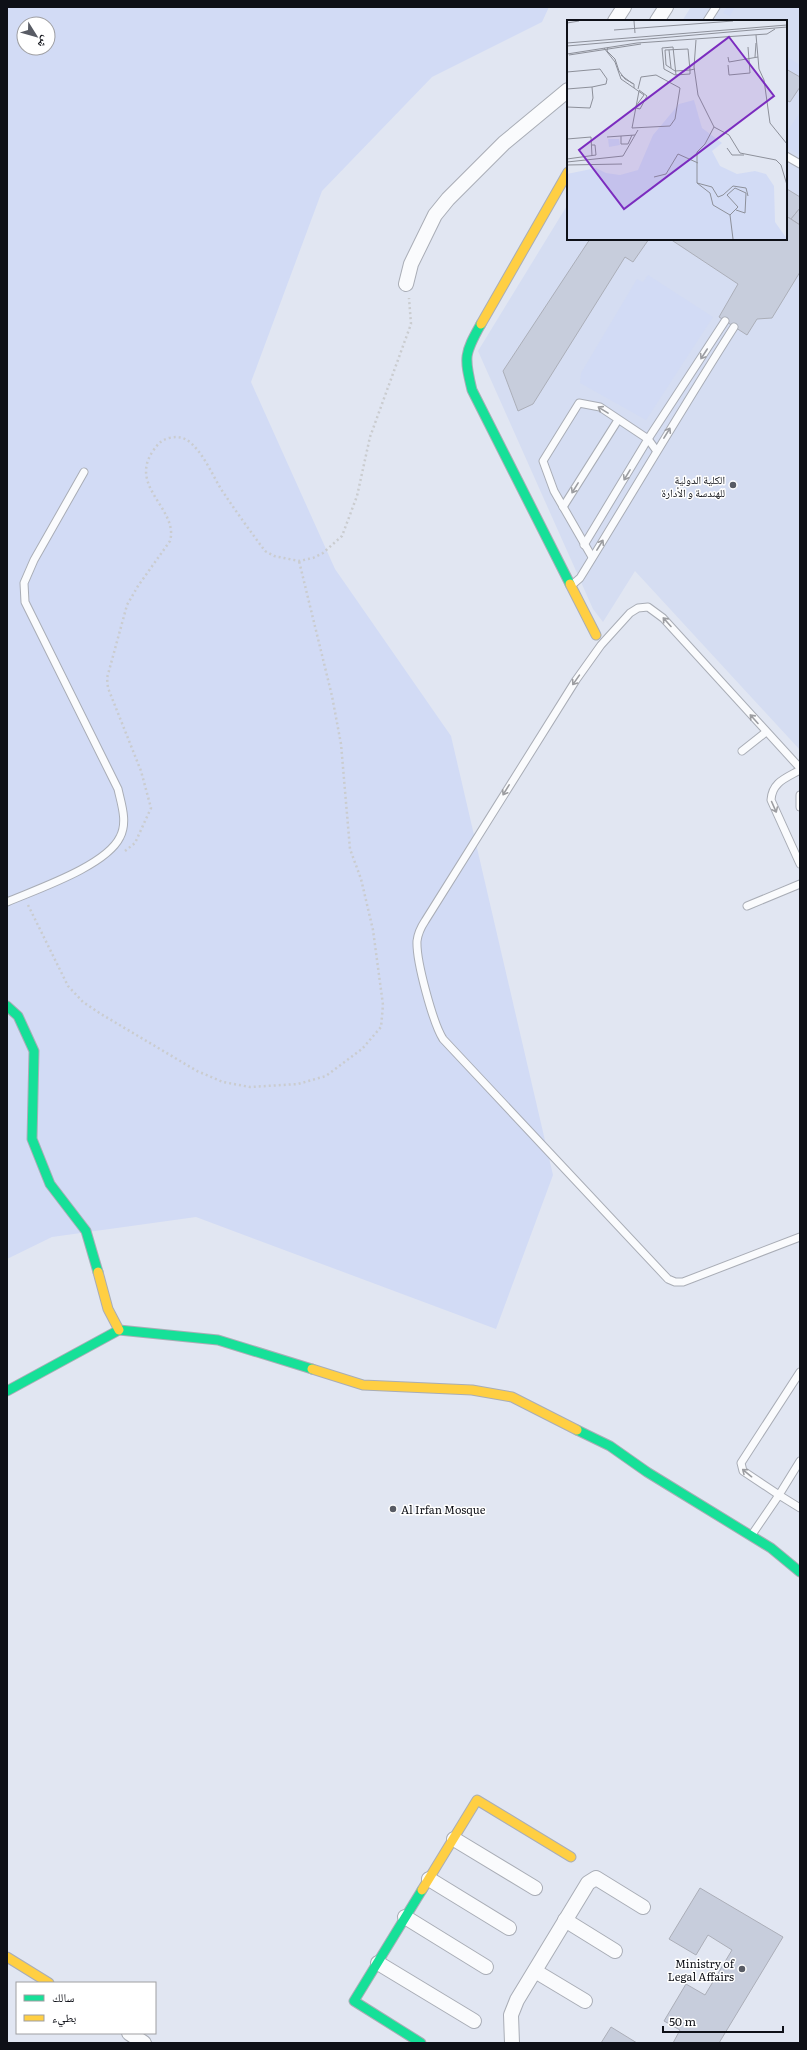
<svg xmlns="http://www.w3.org/2000/svg" width="807" height="2050" font-family="Literata,'Noto Naskh Arabic',serif">
  <style>
    .built { fill: #d5ddf2 }
    .green { fill: #d2dbf5; fill-rule: evenodd }
    .building { fill: #c7cddc; stroke: #abaeb8 }
    .lines { fill: none; stroke-linecap: round; stroke-linejoin: round }
    .lane-casing { stroke: #a9adb6; stroke-width: 9 }
    .street-casing { stroke: #a9adb6; stroke-width: 16 }
    .fast-casing { stroke: #a9adb6; stroke-width: 11 }
    .slow-casing { stroke: #a9adb6; stroke-width: 11 }
    .path { stroke: #cacccf; stroke-width: 2.5; stroke-dasharray: 2 3; stroke-linecap: butt }
    .lane { stroke: #fafbfd; stroke-width: 7 }
    .street { stroke: #fafbfd; stroke-width: 14 }
    .fast { stroke: #16e098; stroke-width: 9 }
    .slow { stroke: #ffcf43; stroke-width: 9 }
    .oneway { stroke: #9c9da1 }
    .poi-dot { fill: #585b64; stroke: #fff; stroke-width: 1.5 }
    .labels { text-anchor: middle; dominant-baseline: central; stroke-width: 3; stroke-linejoin: round; paint-order: stroke }
    .poi-label { font-size: 11px; fill: #0e1017; stroke: #fff; text-anchor: end }
    .inset-road { fill: none; stroke: #8d909a; stroke-width: 1 }
    .view { fill: #7b2cbf; fill-opacity: 0.15; stroke: #7b2cbf; stroke-width: 2 }
    .inset-edge { fill: none; stroke: #0e1017; stroke-width: 2 }
  </style>
  <rect width="100%" height="100%" fill="#e1e6f2"/>
  <polygon class="built" points="691,7 800,7 800,750 635,571 603,622 593,609 478,351 568,204 568,239 786,239 786,21 682,21"/>
  <g class="green">
    <path d="M 7,7 L 549,7 L 542,22 L 432,77 L 322,191 L 251,382 L 335,569 L 451,736 L 553,1175 L 496,1329 L 196,1217 L 52,1237 L 7,1259 ZM 24,24 L 48,24 L 48,48 L 24,48 Z"/>
    <polygon points="727,7 735,7 730,16 723,13"/>
    <polygon points="786,56 800,65 800,77 786,69"/>
    <polygon points="800,112 800,155 786,146 786,133"/>
    <polygon points="648,275 713,317 646,420 580,383 581,373 637,279 643,282"/>
  </g>
  <g class="building">
    <polygon points="786,69 800,77 800,87 790,102 786,100"/>
    <polygon points="787,189 800,197 800,208 791,219 786,216"/>
    <polygon points="800,208 800,225 791,219"/>
    <polygon points="786,216 800,225 800,272 772,318 757,319 747,335 719,317 738,284 670,239 786,239"/>
    <polygon points="590,239 649,239 633,262 625,257 533,404 518,411 503,371"/>
    <polygon points="700,1888 783,1937 719,2043 673,2043 680,2030 664,2021 686,1984 705,1995 732,1950 708,1935 696,1955 669,1939"/>
    <polygon points="611,2027 637,2043 601,2043"/>
  </g>
  <g class="lines">
    <g class="lane-casing">
      <g id="lane">
        <polyline points="707,21 716,7"/>
        <polyline points="786,156 800,164"/>
        <polyline points="563,507 618,420"/>
        <polyline points="584,545 648,439 725,321"/>
        <polyline points="592,557 554,491 543,461 579,403 600,407 648,439 656,450"/>
        <path d="M 573,584 L 580,578 C 632,494 681,410 734,327"/>
        <polyline points="742,751 766,732"/>
        <path d="M 800,768 L 663,618 L 648,607 L 638,608 L 630,613 L 601,645 L 576,680 L 425,921 C 421,927 418,933 417,941 C 416,961 433,1023 443,1039 L 668,1279 L 675,1282 L 683,1282 L 800,1237"/>
        <path d="M 800,770 C 786,778 772,782 771,800 L 800,864"/>
        <polyline points="800,795 800,807"/>
        <path d="M 7,902 C 37,889 106,866 120,837 C 128,822 121,803 118,789 L 25,602 L 24,583 L 34,560 L 84,472"/>
        <polyline points="747,906 800,884"/>
        <polyline points="800,1461 779,1495 800,1508"/>
        <polyline points="751,1536 779,1495 743,1471 741,1463 800,1372"/>
      </g>
    </g>
    <g class="street-casing">
      <g id="street">
        <polyline points="615,21 624,7"/>
        <polyline points="657,21 666,7"/>
        <polyline points="406,284 411,264 435,215 448,199 504,143 568,90"/>
        <polyline points="454,1839 535,1888"/>
        <polyline points="429,1879 509,1928"/>
        <polyline points="405,1917 486,1967"/>
        <polyline points="565,1920 615,1951"/>
        <polyline points="378,1963 474,2021"/>
        <polyline points="535,1971 585,2001"/>
        <polyline points="129,2033 144,2043"/>
        <polyline points="512,2043 511,2015 517,2000 588,1883 596,1878 643,1907"/>
      </g>
    </g>
    <g class="fast-casing">
      <g id="fast">
        <path d="M 481,324 C 464,354 464,357 472,390 L 570,584"/>
        <polyline points="7,1006 18,1016 34,1051 32,1139 50,1184 86,1231 98,1272"/>
        <polyline points="7,1391 119,1330 218,1340 312,1369"/>
        <polyline points="577,1430 610,1446 647,1472 771,1548 800,1572"/>
        <polyline points="421,2043 354,2001 422,1890"/>
      </g>
    </g>
    <g class="slow-casing">
      <g id="slow">
        <polyline points="481,324 568,172"/>
        <polyline points="570,584 596,635"/>
        <polyline points="98,1272 108,1309 119,1330"/>
        <polyline points="312,1369 363,1385 472,1390 512,1397 577,1430"/>
        <polyline points="422,1890 477,1800 571,1857"/>
        <polyline points="7,1957 49,1983"/>
      </g>
    </g>
    <g class="path">
      <path d="M 125,851 L 135,843 L 151,808 L 141,771 L 108,688 L 107,678 L 127,605 L 138,586 L 170,541 C 179,509 128,487 153,451 C 157,445 161,440 169,438 C 178,436 184,437 191,443 C 204,455 212,474 221,489 C 235,510 250,531 265,551 L 274,556 L 299,561 L 313,558 L 323,553 L 342,536 L 357,496 L 370,437 L 411,324 L 409,298"/>
      <polyline points="28,905 68,986 83,1002 101,1014 197,1071 223,1082 250,1087 298,1084 326,1076 362,1049 381,1027 383,1005 373,930 361,879 350,849 341,744 332,696 299,561"/>
    </g>
    <use href="#lane" class="lane"/>
    <use href="#street" class="street"/>
    <use href="#fast" class="fast"/>
    <use href="#slow" class="slow"/>
  </g>
  <defs><path id="oneway-shaft" d="M-6 0H5M1.5-3L5.5 0L1.5 3" fill="none" stroke-width="1.6" stroke-linecap="round" stroke-linejoin="round"/></defs>
  <g class="oneway">
    <use href="#oneway-shaft" transform="translate(704 354) rotate(123)"/>
    <use href="#oneway-shaft" transform="translate(603 410) rotate(-148)"/>
    <use href="#oneway-shaft" transform="translate(667 433) rotate(-58)"/>
    <use href="#oneway-shaft" transform="translate(627 475) rotate(121)"/>
    <use href="#oneway-shaft" transform="translate(575 488) rotate(122)"/>
    <use href="#oneway-shaft" transform="translate(600 545) rotate(-58)"/>
    <use href="#oneway-shaft" transform="translate(667 622) rotate(-132)"/>
    <use href="#oneway-shaft" transform="translate(576 680) rotate(125)"/>
    <use href="#oneway-shaft" transform="translate(754 719) rotate(-132)"/>
    <use href="#oneway-shaft" transform="translate(506 790) rotate(122)"/>
    <use href="#oneway-shaft" transform="translate(774 807) rotate(66)"/>
    <use href="#oneway-shaft" transform="translate(747 1473) rotate(-141)"/>
  </g>
  <g class="poi-dot">
    <circle cx="733" cy="485" r="4"/>
    <circle cx="393" cy="1509" r="4"/>
    <circle cx="742" cy="1969" r="4"/>
  </g>
  <g class="labels">
    <g class="poi-label">
      <text x="725" y="479">الكلية الدولية<tspan x="725" dy="13">للهندسة و الأدارة</tspan></text>
      <text x="401" y="1509" text-anchor="start">Al Irfan Mosque</text>
      <text x="734" y="1963">Ministry of<tspan x="734" dy="13">Legal Affairs</tspan></text>
    </g>
  </g>
  <g transform="translate(567 20)">
    <rect width="220" height="220" fill="#e1e6f2"/>
    <path d="M 127,80 L 135,108 L 155,123 L 145,131 L 153,146 L 170,154 L 188,151 L 199,154 L 207,166 L 208,202 L 220,219 L 0,219 L 0,154 L 29,148 L 39,153 L 53,155 L 71,150 L 86,115 L 112,84 ZM 41,119 L 52,119 L 53,125 L 42,127 Z" fill="#d2dbf5"/>
    <path class="inset-road" d="M 67,1 L 68,13M 0,3 L 12,1M 47,10 L 166,1M 189,15 L 192,49 L 197,60 L 203,103 L 220,124M 129,20 L 127,47 L 131,75 L 147,107 L 162,115 L 173,133 L 209,140 L 214,145 L 220,165M 0,23 L 220,5M 0,26 L 220,7M 37,28 L 48,42 L 54,59 L 67,68 L 67,64 L 58,59 L 52,51 L 48,39 L 40,31 L 41,27M 121,29 L 123,50 L 108,51 L 99,45 L 98,30 ZM 102,30 L 104,48M 0,34 L 70,23 L 200,14 L 208,9M 2,35 L 74,24M 161,37 L 162,42 L 191,37M 188,37 L 189,23M 161,45 L 162,55 L 183,53 L 181,27M 0,52 L 33,49 L 40,59 L 39,64 L 25,67M 54,55 L 66,64M 109,55 L 106,27 L 95,28 L 97,49 L 108,55 L 123,54 L 123,50 L 128,49M 67,68 L 77,75 L 69,86M 0,69 L 25,67 L 26,78 L 23,88 L 0,87M 71,69 L 74,57 L 89,55 L 113,68 L 108,99 L 103,106 L 65,108 L 72,71M 69,88 L 73,89 L 80,76 L 72,70M 147,107 L 138,124 L 130,132 L 130,163 L 143,173 L 146,185 L 163,195 L 166,219M 54,116 L 54,124 L 61,124 L 65,115M 40,117 L 68,115M 0,119 L 24,117 L 25,136M 160,128 L 165,135 L 177,135M 0,139 L 29,135 L 28,125 L 25,125M 0,142 L 56,136 L 71,110M 0,145 L 55,144M 87,157 L 99,154 L 111,134 L 131,143M 130,163 L 145,167 L 151,177 L 156,175 L 166,166 L 179,168 L 181,176M 163,195 L 171,187 L 160,175 L 168,168 L 179,173 L 178,193 L 169,190"/>
    <path class="view" d="M 162,17 L 207,76 L 57,189 L 12,130 Z"/>
    <rect width="220" height="220" class="inset-edge"/>
  </g>
  <rect width="807" height="2050" fill="none" stroke="#0e1017" stroke-width="16"/>
  <rect x="16" y="1982" width="140" height="52" fill="#ffffff" stroke="#9f9fa2"/>
  <rect x="24" y="1995" width="20" height="6" fill="#16e098" stroke="#9f9fa2"/>
  <text x="52" y="2002" font-size="12" fill="#0e1017">سالك</text>
  <rect x="24" y="2015" width="20" height="6" fill="#ffcf43" stroke="#9f9fa2"/>
  <text x="52" y="2022" font-size="12" fill="#0e1017">بطيء</text>
  <g transform="translate(36 36) rotate(127)"><circle r="19" fill="#ffffff" stroke="#9f9fa2"/>
  <path d="M0-3L7 15L0 10L-7 15Z" fill="#585b64"/>
  <text y="-6" font-size="11" font-weight="bold" text-anchor="middle" fill="#0e1017">ش</text>
  </g>
  <path d="M663 2026v6h120v-6" fill="none" stroke="#0e1017" stroke-width="2"/>
  <text x="669" y="2026" font-size="12" fill="#0e1017" stroke="#ffffff" stroke-width="3" paint-order="stroke">50 m</text>
</svg>
